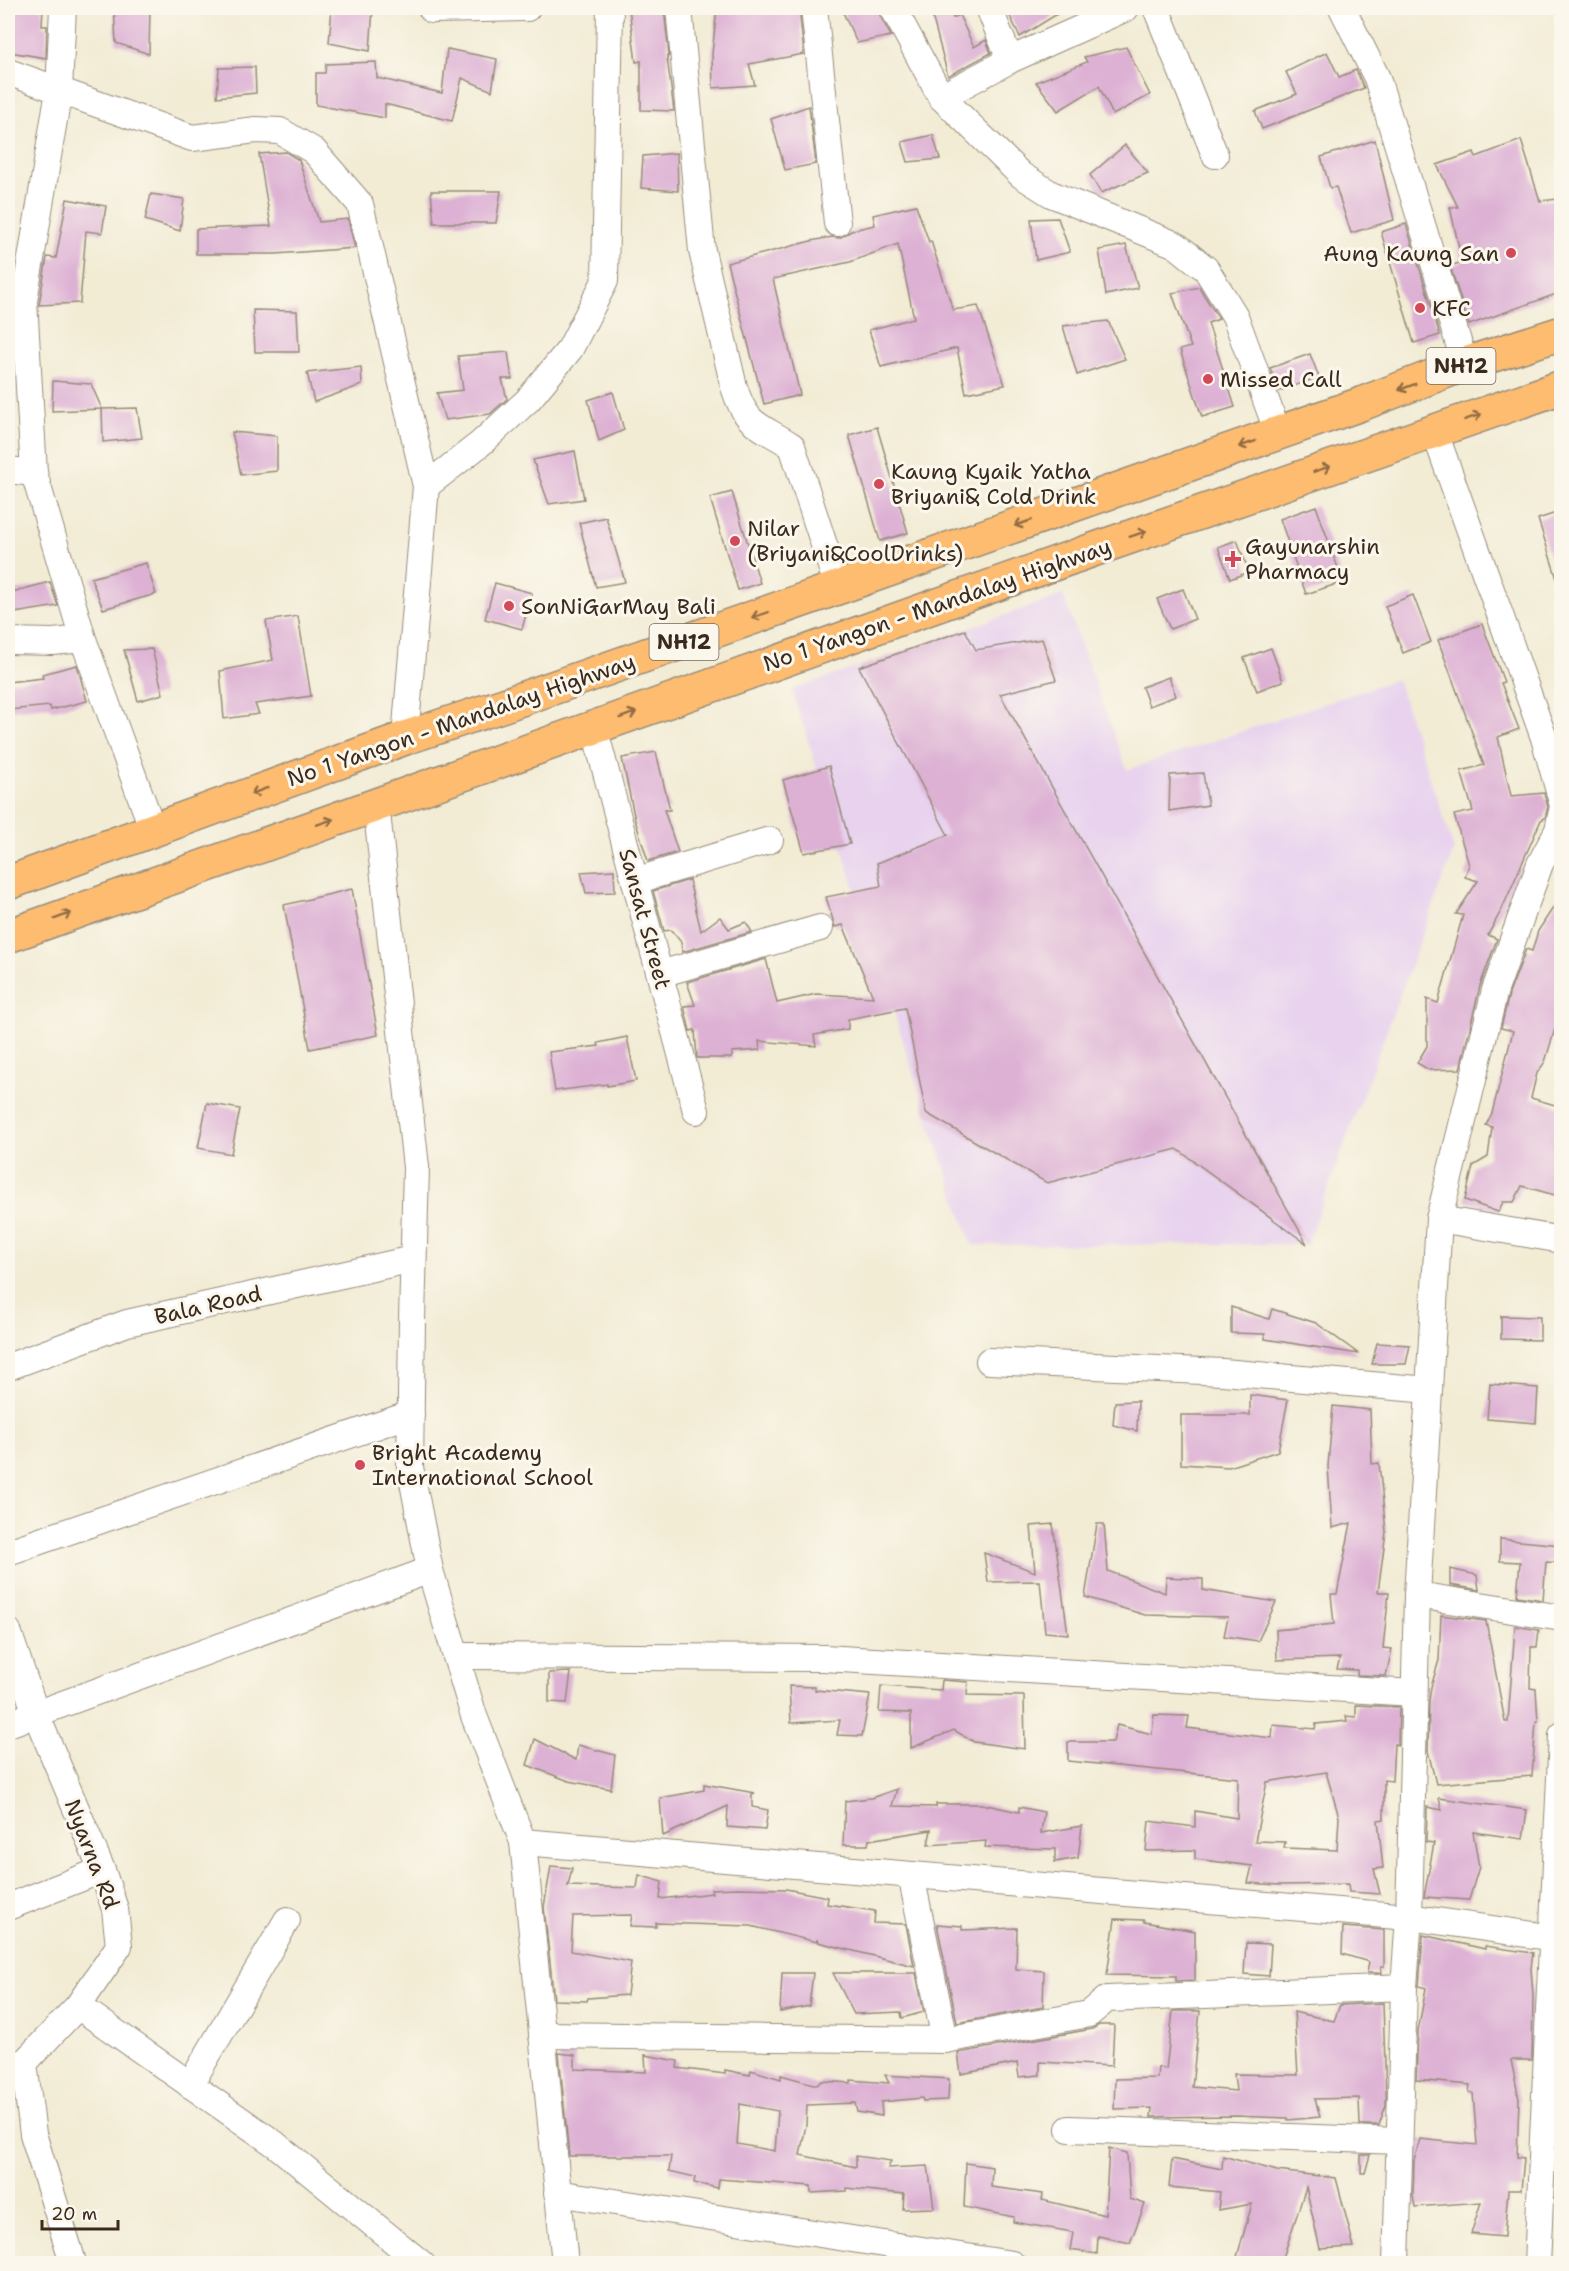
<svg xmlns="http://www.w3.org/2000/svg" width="1569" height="2271" font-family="'Shantell Sans',sans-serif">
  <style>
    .built { fill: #e8d2ee }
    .building { fill: #ddb1d4; fill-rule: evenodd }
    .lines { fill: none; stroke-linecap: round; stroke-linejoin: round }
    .minor-casing { stroke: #968b7a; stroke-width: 28 }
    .highway-casing { stroke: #968b7a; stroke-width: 36 }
    .minor { stroke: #fff; stroke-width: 26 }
    .highway { stroke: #fdbc70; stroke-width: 33 }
    .oneway { stroke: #926c43 }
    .poi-dot { fill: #d1495b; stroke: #fbf7ec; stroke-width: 2 }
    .labels { text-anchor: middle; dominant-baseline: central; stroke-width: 6; stroke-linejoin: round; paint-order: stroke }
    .shield { fill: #fbf7ec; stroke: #75685c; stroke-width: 1.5 }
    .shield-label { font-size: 21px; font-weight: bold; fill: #3b2a1e }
    .poi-label { font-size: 22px; fill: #3b2a1e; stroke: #fbf7ec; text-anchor: start }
    .street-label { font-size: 22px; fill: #3b2a1e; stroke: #fbf7ec }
  </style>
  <rect width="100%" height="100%" fill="#fbf7ec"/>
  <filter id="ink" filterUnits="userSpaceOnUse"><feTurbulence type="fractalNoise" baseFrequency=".0167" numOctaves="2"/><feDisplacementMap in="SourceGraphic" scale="12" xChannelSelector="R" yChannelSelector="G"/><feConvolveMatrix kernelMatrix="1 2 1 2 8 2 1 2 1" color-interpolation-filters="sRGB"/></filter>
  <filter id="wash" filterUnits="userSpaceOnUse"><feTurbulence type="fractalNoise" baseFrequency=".008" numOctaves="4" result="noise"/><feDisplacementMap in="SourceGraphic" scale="24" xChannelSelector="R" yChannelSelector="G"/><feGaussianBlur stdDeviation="1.35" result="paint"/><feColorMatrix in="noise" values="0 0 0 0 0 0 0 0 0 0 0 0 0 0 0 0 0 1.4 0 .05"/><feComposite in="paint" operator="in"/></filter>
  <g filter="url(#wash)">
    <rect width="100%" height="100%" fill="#f2ecd5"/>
    <polygon class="built" points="1063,595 1127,770 1397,679 1454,850 1307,1244 972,1245 926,1113 792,690"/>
    <g id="blocks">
      <g class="building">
        <polygon points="8,8 43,8 42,26 47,26 46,58 10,52"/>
        <polygon points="114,8 150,8 149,54 116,43"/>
        <polygon points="332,8 373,8 370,51 329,43"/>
        <polygon points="629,8 664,8 669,56 667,57 674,111 641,110 641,61 636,62"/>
        <polygon points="717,8 799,8 804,54 749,64 755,85 713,88 712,54"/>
        <polygon points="841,8 875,8 876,14 879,14 891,36 857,43"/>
        <polygon points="930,8 949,8 953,18 959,15 974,47 986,40 991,53 948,76"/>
        <polygon points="1006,8 1067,8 1020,37"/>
        <polygon points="1126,47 1150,95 1113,115 1099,86 1058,111 1036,82 1087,62 1084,57"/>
        <polygon points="447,49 497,59 492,91 462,78 452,121 385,104 385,118 316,105 316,73 325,73 326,64 376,62 377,78 442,93"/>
        <polygon points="1327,52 1339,77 1356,70 1364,88 1262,129 1255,111 1297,94 1286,72"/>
        <polygon points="255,67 256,93 217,97 219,68"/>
        <polygon points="809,106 816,164 785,170 771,119"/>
        <polygon points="933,135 940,159 908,162 902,142"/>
        <polygon points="1375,140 1394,220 1351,233 1336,187 1330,188 1321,157"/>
        <polygon points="1521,140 1540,201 1558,199 1562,215 1562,292 1469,325 1450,266 1462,262 1450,207 1458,207 1437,165 1474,152 1476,157"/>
        <polygon points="1125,145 1148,173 1101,193 1090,175"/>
        <polygon points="286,152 299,160 319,222 348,219 355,248 276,254 196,254 196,229 271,226 259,154"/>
        <polygon points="677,153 678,191 641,188 643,156"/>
        <polygon points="431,191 501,191 496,223 434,223"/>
        <polygon points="151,194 184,199 180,231 145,220"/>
        <polygon points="67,199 106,206 102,233 86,231 80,303 39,305 47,257 56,258"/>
        <polygon points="916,205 929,242 931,241 953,310 978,306 1005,385 966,393 957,348 881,367 869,330 914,318 898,244 850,262 773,279 800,395 764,404 727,263 811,241 832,237 839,238 853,230 875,225 873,215"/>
        <polygon points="1058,218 1070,252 1036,260 1031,219"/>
        <polygon points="1406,224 1440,335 1414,343 1381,232"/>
        <polygon points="1126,245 1138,288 1106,295 1099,250"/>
        <polygon points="1199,287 1219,319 1208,323 1235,407 1202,417 1180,350 1191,347 1172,293"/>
        <polygon points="253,310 297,311 299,352 255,352"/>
        <polygon points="1108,321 1125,359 1077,375 1063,326"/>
        <polygon points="508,352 512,379 502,379 507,399 490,414 445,420 437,393 463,390 458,356"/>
        <polygon points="1310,354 1319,377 1279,391 1270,368"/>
        <polygon points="361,367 362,385 314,402 307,373"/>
        <polygon points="53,381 91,384 102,409 52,411"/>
        <polygon points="613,392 624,430 599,441 588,400"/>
        <polygon points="137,408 142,438 103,442 102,409"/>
        <polygon points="877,427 908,533 880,541 849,435"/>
        <polygon points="232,432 277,436 277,471 241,475"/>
        <polygon points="575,451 584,499 549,504 533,460"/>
        <polygon points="732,492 760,583 738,590 710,498"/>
        <polygon points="1316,506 1343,582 1306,594 1280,519"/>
        <polygon points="1562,511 1562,578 1557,579 1538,519"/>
        <polygon points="606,517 625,582 596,587 579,523"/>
        <polygon points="1237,540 1249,572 1230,579 1218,547"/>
        <polygon points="146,563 156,594 103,609 91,578"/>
        <polygon points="50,582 58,606 8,614 8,593"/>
        <polygon points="495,583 532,593 522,629 485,619"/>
        <polygon points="1183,589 1195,619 1170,629 1157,599"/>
        <polygon points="1413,595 1431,642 1403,653 1385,606"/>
        <polygon points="298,616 311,696 255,704 259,714 224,719 220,671 273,660 266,621"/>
        <polygon points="1482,624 1504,682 1501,683 1519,729 1498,737 1511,796 1544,793 1548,807 1545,818 1541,820 1502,909 1488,935 1497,939 1480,986 1460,1069 1429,1070 1417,1063 1427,1046 1427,999 1438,1003 1463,915 1456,914 1478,881 1465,877 1469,865 1454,815 1473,811 1461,771 1484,765 1438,640"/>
        <polygon points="965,630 976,650 1042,639 1056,680 1000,694 1307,1244 1177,1149 1047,1183 926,1113 905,1008 848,1019 848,1029 814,1035 816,1046 759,1041 760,1050 732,1052 732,1058 697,1058 695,1030 690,1031 684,1006 695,1005 687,982 766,959 777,1003 816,994 873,997 843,925 835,927 826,897 881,886 877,863 948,835 859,667"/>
        <polygon points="1271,648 1283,681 1257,691 1244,658"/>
        <polygon points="152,649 163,694 138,701 124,650"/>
        <polygon points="77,665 87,701 51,710 50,706 9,710 8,682 43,678 42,674"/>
        <polygon points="1169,677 1176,696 1149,706 1142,687"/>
        <polygon points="656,752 670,810 664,810 678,852 648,861 635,820 622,758"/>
        <polygon points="829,766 850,844 804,853 783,780"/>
        <polygon points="1203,773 1208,805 1169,811 1170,775"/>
        <polygon points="614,870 615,892 586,893 581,872"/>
        <polygon points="689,880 701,931 720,917 729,929 746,922 752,932 682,952 681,942 671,930 664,931 653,891"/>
        <polygon points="352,889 378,1035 310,1049 284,905"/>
        <polygon points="1562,894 1562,1019 1558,1019 1545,1062 1537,1073 1531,1098 1562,1107 1562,1197 1522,1186 1514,1202 1503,1202 1498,1212 1465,1200 1473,1166 1488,1157 1492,1127 1486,1125 1492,1113 1513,1031 1501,1028 1509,994 1526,949 1532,951 1538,931"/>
        <polygon points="627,1037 636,1081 607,1086 607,1084 555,1091 549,1052 599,1046 598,1043"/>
        <polygon points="207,1103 240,1109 231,1154 198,1148"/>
        <polygon points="1231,1307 1269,1319 1272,1309 1316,1323 1359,1354 1265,1339 1265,1334 1231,1333"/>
        <polygon points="1501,1316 1540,1317 1540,1340 1501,1339"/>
        <polygon points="1377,1343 1410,1345 1406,1364 1372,1364"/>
        <polygon points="1490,1384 1538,1388 1536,1423 1487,1419"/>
        <polygon points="1250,1395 1288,1400 1278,1451 1229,1467 1181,1464 1181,1415 1250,1415"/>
        <polygon points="1138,1401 1137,1431 1113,1425 1115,1402"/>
        <polygon points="1333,1406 1370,1410 1372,1464 1379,1463 1386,1532 1378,1592 1389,1592 1383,1648 1392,1649 1386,1676 1357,1675 1357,1670 1337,1669 1340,1658 1277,1660 1276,1630 1334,1624 1331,1594 1337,1594 1351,1523 1332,1528 1328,1466"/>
        <polygon points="1053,1524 1068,1634 1045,1632 1040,1581 988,1582 984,1553 1035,1572 1031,1526"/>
        <polygon points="1097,1524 1104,1524 1108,1571 1165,1593 1166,1577 1203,1579 1203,1590 1276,1602 1258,1641 1224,1636 1228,1617 1145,1615 1085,1597"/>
        <polygon points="1500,1539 1562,1545 1562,1563 1546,1562 1543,1600 1517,1596 1520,1562 1500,1561"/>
        <polygon points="1450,1569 1477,1575 1479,1590 1450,1585"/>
        <polygon points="1441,1615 1486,1621 1505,1722 1508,1722 1515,1626 1539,1630 1537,1647 1531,1647 1530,1688 1536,1689 1538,1722 1536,1722 1532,1776 1436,1784 1428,1751 1429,1701 1431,1687 1439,1660"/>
        <polygon points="571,1672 567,1703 549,1702 549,1673"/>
        <polygon points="942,1680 968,1682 967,1695 1024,1696 1025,1749 974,1742 954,1730 911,1748 911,1713 879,1712 881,1686 941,1690"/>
        <polygon points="789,1686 815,1687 815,1690 870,1695 862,1736 837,1735 840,1720 791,1723"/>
        <path d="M 1356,1705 L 1399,1707 L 1398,1745 L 1394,1744 L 1392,1781 L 1384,1780 L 1384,1819 L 1378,1820 L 1383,1868 L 1374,1869 L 1380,1894 L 1349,1892 L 1348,1884 L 1280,1885 L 1248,1883 L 1252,1866 L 1195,1859 L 1195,1850 L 1146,1851 L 1149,1821 L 1195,1827 L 1195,1811 L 1237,1818 L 1238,1778 L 1068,1761 L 1068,1742 L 1113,1742 L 1117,1725 L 1152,1734 L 1154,1715 L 1189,1716 L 1187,1728 L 1272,1738 L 1273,1725 L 1315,1729 L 1316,1724 L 1347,1721 L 1346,1716 L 1356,1717 ZM 1326,1772 L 1339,1817 L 1337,1850 L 1284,1848 L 1285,1842 L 1255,1841 L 1267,1782 Z"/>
        <polygon points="535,1739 576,1760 578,1745 615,1755 611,1789 569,1781 527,1765"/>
        <polygon points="704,1784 755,1793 752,1794 752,1807 768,1810 765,1830 727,1827 728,1806 663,1836 660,1798 704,1790"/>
        <polygon points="897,1789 892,1806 936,1807 936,1804 982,1804 1019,1812 1019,1807 1044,1812 1041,1833 1082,1826 1078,1858 1055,1862 1055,1849 985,1847 986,1841 928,1845 931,1830 869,1840 868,1845 843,1845 845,1801 871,1798"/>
        <polygon points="1439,1798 1527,1810 1523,1839 1473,1832 1479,1867 1469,1900 1424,1897 1434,1843 1426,1842 1427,1811 1427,1807 1442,1810"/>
        <polygon points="551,1866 572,1868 568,1886 637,1888 639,1875 662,1882 660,1899 712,1893 711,1889 737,1888 786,1889 828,1897 827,1904 875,1911 874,1923 906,1924 914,1966 818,1942 817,1940 816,1942 751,1926 656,1923 656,1927 630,1926 632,1915 573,1916 571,1951 631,1962 627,1995 588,1998 587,2001 554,2000 544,1907"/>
        <polygon points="1115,1919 1144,1920 1144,1922 1195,1931 1195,1980 1176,1981 1176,1976 1107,1975"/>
        <polygon points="937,1924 962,1926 962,1930 1017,1928 1016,1969 1044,1971 1043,2007 957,2023"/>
        <polygon points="1343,1927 1384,1930 1384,1966 1381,1966 1382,1973 1367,1973 1369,1962 1342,1954"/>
        <polygon points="1423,1935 1485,1949 1485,1946 1533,1953 1531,1968 1533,1995 1532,2060 1511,2060 1519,2099 1517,2157 1524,2158 1521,2190 1508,2190 1504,2237 1471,2234 1481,2202 1415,2207 1413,2196 1414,2161 1420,2139 1477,2145 1473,2093 1469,2092 1470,2085 1416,2080 1418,2031 1426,1988 1419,1986"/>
        <polygon points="1246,1943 1271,1944 1269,1976 1244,1974"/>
        <polygon points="782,1973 813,1973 809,2006 780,2012"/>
        <polygon points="833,1973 916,1973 924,2012 902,2018 901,2012 854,2014"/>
        <polygon points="1383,2003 1386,2095 1386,2105 1379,2125 1360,2125 1359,2098 1315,2099 1320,2117 1288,2120 1288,2118 1237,2116 1151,2117 1152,2108 1114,2109 1115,2079 1157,2078 1158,2067 1166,2069 1173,2011 1200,2011 1192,2087 1236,2091 1234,2074 1298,2075 1294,2012 1334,2021 1340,2005"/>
        <polygon points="1099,2025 1114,2025 1112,2066 1040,2062 1040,2075 1019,2077 1017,2063 961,2074 958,2053 1092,2029"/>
        <path d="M 559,2053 L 575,2055 L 575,2069 L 646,2072 L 645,2055 L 678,2061 L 677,2068 L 725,2074 L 725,2070 L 750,2075 L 751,2070 L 781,2079 L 781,2075 L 817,2085 L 822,2081 L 851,2083 L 851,2080 L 889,2083 L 885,2075 L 949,2079 L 948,2100 L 923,2101 L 922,2098 L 881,2102 L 882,2116 L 857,2112 L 855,2103 L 807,2105 L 806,2125 L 800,2155 L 856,2167 L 856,2156 L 891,2161 L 888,2168 L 928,2166 L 934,2208 L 903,2209 L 904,2194 L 847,2188 L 847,2191 L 811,2193 L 811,2186 L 719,2179 L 718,2188 L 694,2183 L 695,2177 L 669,2171 L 671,2156 L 569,2156 ZM 740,2104 L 778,2111 L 775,2151 L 737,2144 Z"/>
        <polygon points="1109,2148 1127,2153 1130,2199 1145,2204 1130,2243 1098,2236 1097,2254 1070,2250 1073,2232 1013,2222 1014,2217 964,2207 966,2163 992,2167 991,2187 1043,2194 1042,2200 1105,2215"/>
        <polygon points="1361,2155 1370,2155 1365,2173 1361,2173"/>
        <polygon points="1223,2156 1277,2171 1336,2178 1354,2247 1320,2249 1306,2187 1281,2264 1235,2264 1252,2204 1218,2210 1220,2192 1169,2187 1172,2159 1222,2169"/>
      </g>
    </g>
  </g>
  <g filter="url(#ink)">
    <use href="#blocks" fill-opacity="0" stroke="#968b7a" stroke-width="1.5"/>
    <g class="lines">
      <g class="minor-casing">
        <g id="minor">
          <polyline points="63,8 59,90 24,301 34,473 83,639 153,830"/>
          <path d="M 679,8 L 702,251 L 734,387 C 747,428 759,424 792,446 L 838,588"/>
          <polyline points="814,8 837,223"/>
          <polyline points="893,8 941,97 1021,175 1051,194 1176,245 1206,269 1235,316 1278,433"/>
          <polyline points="989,8 1010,60"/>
          <polyline points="1156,8 1215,155"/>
          <polyline points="1342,8 1377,78 1465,364"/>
          <polyline points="432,10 527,8"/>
          <polyline points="8,72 192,138 256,130 280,131 314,151 360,204 426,486 405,738"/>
          <polyline points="941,97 1010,60 1126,8"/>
          <polyline points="1434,430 1544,738 1562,802"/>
          <polyline points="8,470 34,473"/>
          <polyline points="426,486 480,444 528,400 570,349 605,281 610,8"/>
          <polyline points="8,641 53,642 83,639"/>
          <polyline points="594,727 696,1111"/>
          <polyline points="376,804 416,1167 412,1320 410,1467 430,1570 474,1716 523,1842 565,2264"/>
          <polyline points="635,881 770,840"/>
          <polyline points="660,974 820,928"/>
          <polyline points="1439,1219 1562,1240"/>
          <polyline points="989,1361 1223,1372 1429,1390"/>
          <polyline points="8,1367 127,1323 413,1259"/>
          <polyline points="8,1552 411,1414"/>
          <polyline points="1417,1595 1562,1618"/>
          <polyline points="8,1631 36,1714 102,1870 115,1909 119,1946 78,2006 24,2063 33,2134 72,2259 71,2264"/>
          <polyline points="456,1656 824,1658 1414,1693"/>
          <polyline points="8,1724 430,1570"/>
          <polyline points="523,1842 1409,1917 1562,1939"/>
          <polyline points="911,1875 945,2040"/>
          <polyline points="8,1907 102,1870"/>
          <polyline points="78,2006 275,2144 422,2264"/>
          <polyline points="542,2035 945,2040 1089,2014 1107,1999 1404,1987"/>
          <polyline points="190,2085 287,1920"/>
          <polyline points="1069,2129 1399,2141"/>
          <polyline points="557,2193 1012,2264"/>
          <polyline points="1396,2264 1404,1987 1409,1917 1417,1595 1439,1219 1495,990 1540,864 1558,830 1562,811"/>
          <polyline points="1537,2264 1562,1735"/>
        </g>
      </g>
      <g class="highway-casing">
        <g id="highway">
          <polyline points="8,883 405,738 504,705 1361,404 1465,364 1562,333"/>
          <polyline points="8,936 1104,546 1562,387"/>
        </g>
      </g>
      <use href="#minor" class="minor"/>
      <use href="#highway" class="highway"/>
    </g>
    <defs><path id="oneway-shaft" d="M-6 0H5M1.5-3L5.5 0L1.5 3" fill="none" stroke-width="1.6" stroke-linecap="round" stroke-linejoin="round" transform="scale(1.5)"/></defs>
    <g class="oneway">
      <use href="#oneway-shaft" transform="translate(1407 387) rotate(159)"/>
      <use href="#oneway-shaft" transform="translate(1473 417) rotate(-19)"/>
      <use href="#oneway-shaft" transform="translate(1247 444) rotate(161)"/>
      <use href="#oneway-shaft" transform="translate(1322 469) rotate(-19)"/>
      <use href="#oneway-shaft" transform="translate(1023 523) rotate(161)"/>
      <use href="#oneway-shaft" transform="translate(1138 534) rotate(-19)"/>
      <use href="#oneway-shaft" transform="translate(760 615) rotate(161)"/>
      <use href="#oneway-shaft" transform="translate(628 715) rotate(-20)"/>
      <use href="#oneway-shaft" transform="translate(259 791) rotate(160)"/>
      <use href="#oneway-shaft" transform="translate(325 822) rotate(-19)"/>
      <use href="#oneway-shaft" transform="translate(63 916) rotate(-20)"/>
    </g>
  </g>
  <g class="poi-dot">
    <circle cx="1511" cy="253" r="6"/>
    <circle cx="1420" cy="308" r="6"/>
    <circle cx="1208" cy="379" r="6"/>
    <circle cx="879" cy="484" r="6"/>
    <circle cx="735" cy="541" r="6"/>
    <path d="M1230 550h6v6h6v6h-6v6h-6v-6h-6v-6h6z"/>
    <circle cx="509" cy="606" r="6"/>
    <circle cx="360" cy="1465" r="6"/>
  </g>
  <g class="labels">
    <g class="shield">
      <rect x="1426.5" y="348" width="69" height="36" rx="4.5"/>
      <rect x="649.5" y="624" width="69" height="36" rx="4.5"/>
    </g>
    <g class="shield-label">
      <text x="1461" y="366">NH12</text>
      <text x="684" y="642">NH12</text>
    </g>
    <g class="poi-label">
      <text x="1499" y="253" text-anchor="end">Aung Kaung San</text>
      <text x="1432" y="308">KFC</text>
      <text x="1220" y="379">Missed Call</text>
      <text x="891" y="471">Kaung Kyaik Yatha<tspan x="891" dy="25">Briyani&amp; Cold Drink</tspan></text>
      <text x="747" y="528">Nilar<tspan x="747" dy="25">(Briyani&amp;CoolDrinks)</tspan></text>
      <text x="1245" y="546">Gayunarshin<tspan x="1245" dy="25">Pharmacy</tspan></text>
      <text x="521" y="606">SonNiGarMay Bali</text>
      <text x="372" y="1452">Bright Academy<tspan x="372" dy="25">International School</tspan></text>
    </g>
    <g class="street-label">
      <text transform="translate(937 605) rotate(-19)">No 1 Yangon - Mandalay Highway</text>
      <text transform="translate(461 720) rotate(-19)">No 1 Yangon - Mandalay Highway</text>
      <text transform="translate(645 919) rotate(75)">Sansat Street</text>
      <text transform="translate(208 1305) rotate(-13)">Bala Road</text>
      <text transform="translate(92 1854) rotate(69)">Nyarna Rd</text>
    </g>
  </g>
  <rect width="1569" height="2271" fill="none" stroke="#fbf7ec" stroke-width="30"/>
  <path d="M42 2220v9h76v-9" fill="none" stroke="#3b2a1e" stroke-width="3"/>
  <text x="51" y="2220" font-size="18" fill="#3b2a1e" stroke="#fbf7ec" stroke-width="4.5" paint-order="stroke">20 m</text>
</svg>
